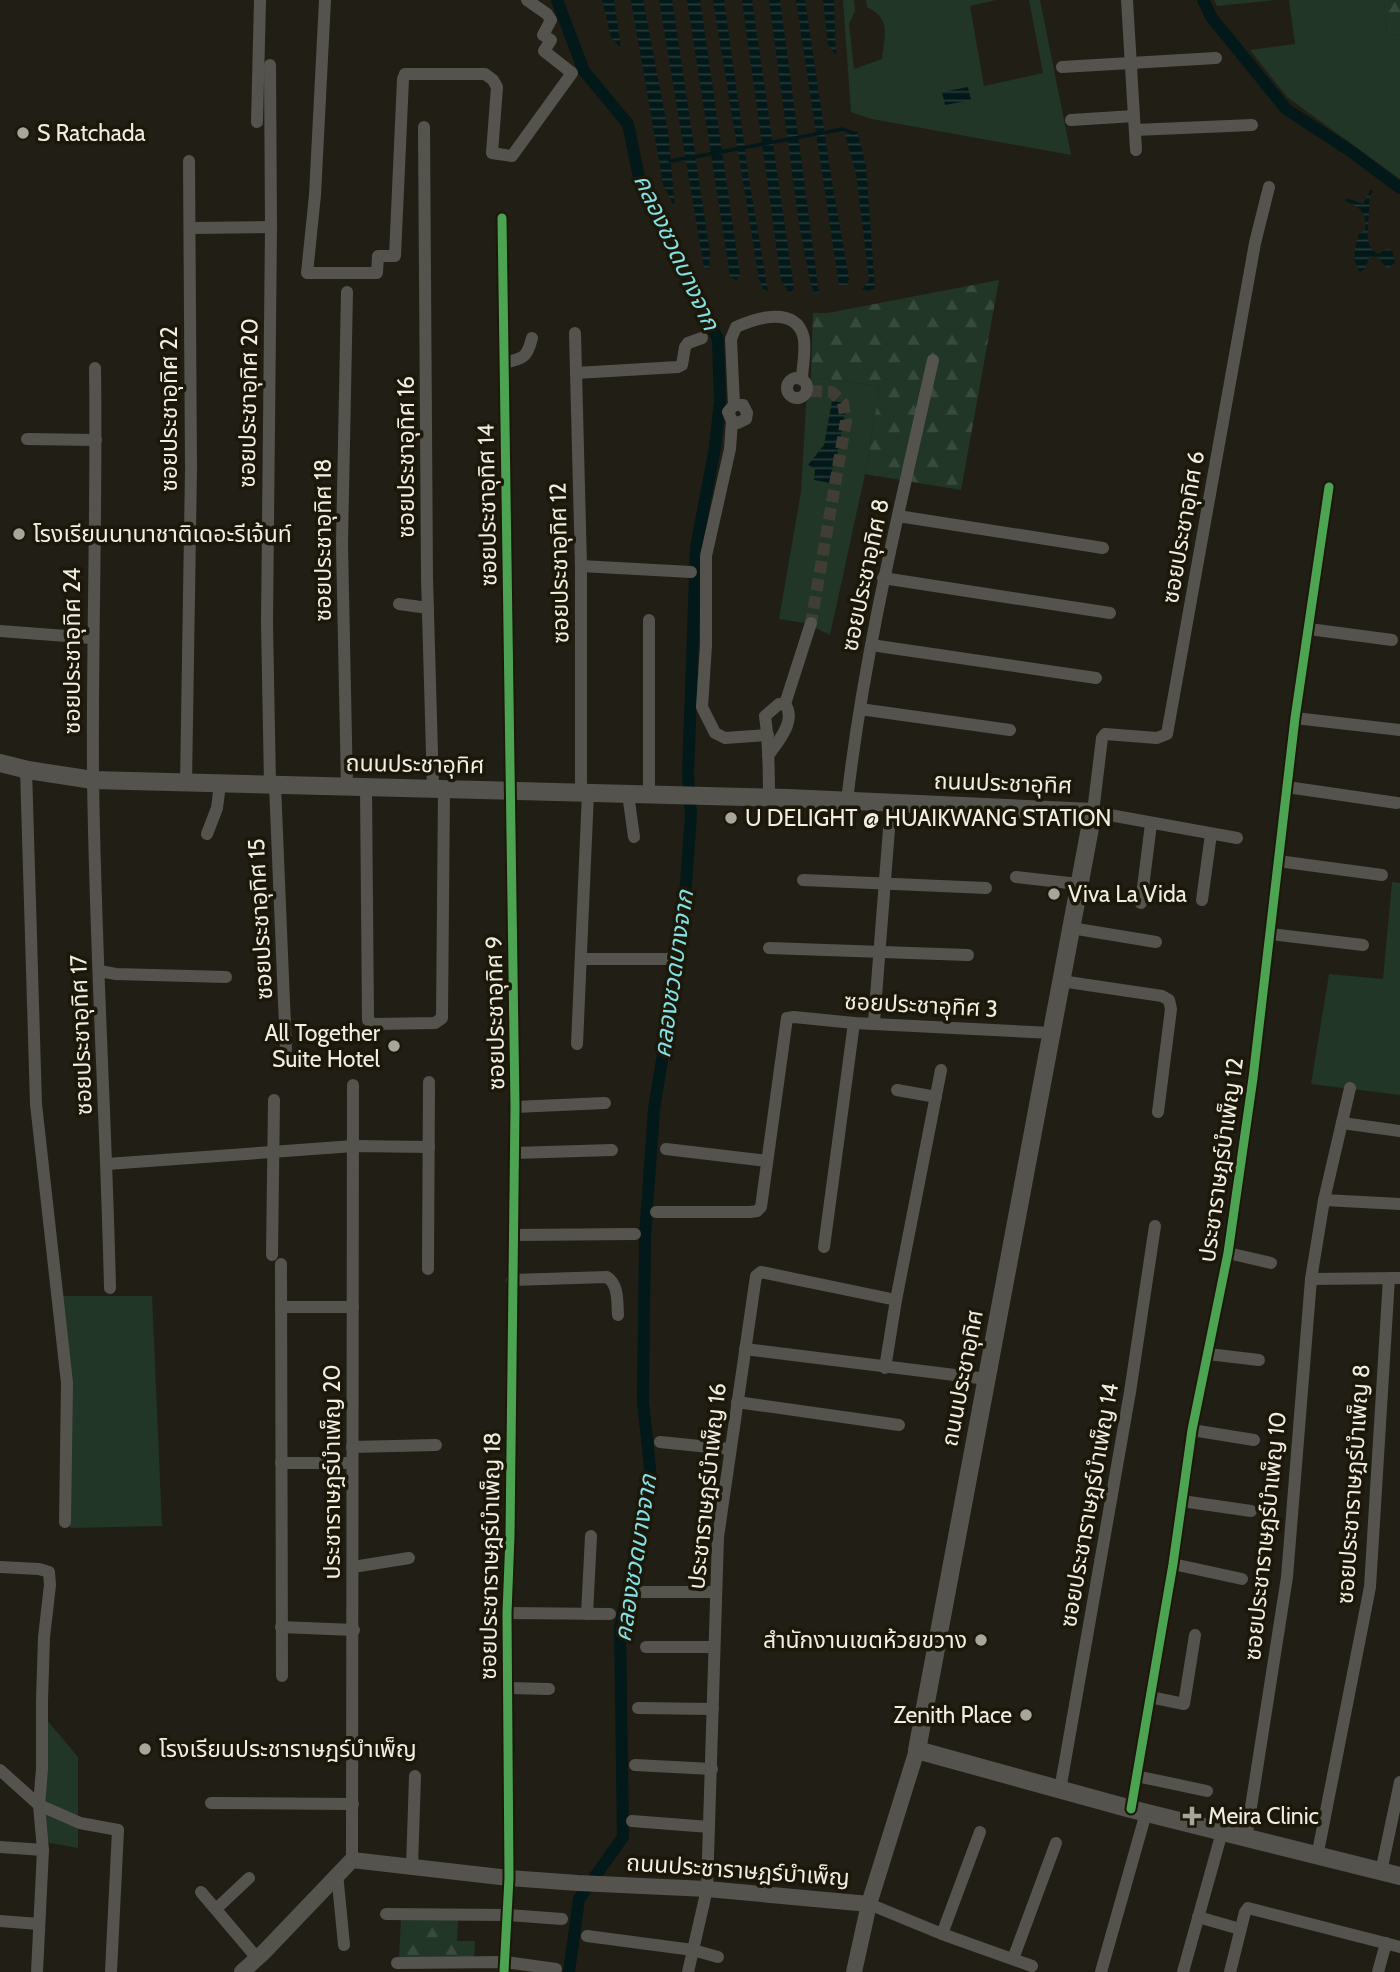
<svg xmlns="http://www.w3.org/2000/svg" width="1400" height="1972" font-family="Cabin,'Noto Sans Thai',sans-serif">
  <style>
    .green { fill: #213627 }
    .forest { fill: url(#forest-firs) }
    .water { fill: url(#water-rules) }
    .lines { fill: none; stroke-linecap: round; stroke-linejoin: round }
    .stream { stroke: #031819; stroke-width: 3.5 }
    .canal { stroke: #031819; stroke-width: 12 }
    .minor-tunnel { stroke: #403d35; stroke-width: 12; stroke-dasharray: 12 6; stroke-linecap: butt }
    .minor { stroke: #55534d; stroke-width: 12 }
    .tertiary { stroke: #55534d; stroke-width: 16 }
    .secondary { stroke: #55534d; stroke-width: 18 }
    .cycleway-casing { stroke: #1b1709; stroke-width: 13 }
    .cycleway { stroke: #4ca352; stroke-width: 9 }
    .poi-dot { fill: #a8a59b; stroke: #1b1709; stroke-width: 2.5 }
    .labels { text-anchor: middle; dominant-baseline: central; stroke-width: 7; stroke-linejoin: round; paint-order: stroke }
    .poi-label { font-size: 23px; fill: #f0ede3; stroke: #1b1709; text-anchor: start }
    .street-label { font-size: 23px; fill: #f0ede3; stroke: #1b1709 }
    .water-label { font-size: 24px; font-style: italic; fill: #83e0e5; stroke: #1b1709 }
  </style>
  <defs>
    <pattern id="forest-firs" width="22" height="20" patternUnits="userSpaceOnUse" patternTransform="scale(1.75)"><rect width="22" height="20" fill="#213627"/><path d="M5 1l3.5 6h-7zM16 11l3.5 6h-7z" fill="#374a3c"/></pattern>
    <pattern id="water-rules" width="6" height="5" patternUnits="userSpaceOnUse" patternTransform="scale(1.75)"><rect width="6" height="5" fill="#031819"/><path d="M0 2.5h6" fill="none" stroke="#283a3a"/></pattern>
  </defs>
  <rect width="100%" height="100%" fill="#211e16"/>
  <g class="green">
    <path d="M 843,0 L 854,0 L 855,11 L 849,24 L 854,69 L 882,59 C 884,36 892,19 867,7 L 866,0 L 996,0 L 970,6 L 984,86 L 1043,73 L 1029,0 L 1040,0 L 1071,155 L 872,119 L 851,112 Z"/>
    <polygon points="1214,0 1276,0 1217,6"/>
    <polygon points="1289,0 1384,0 1387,35 1400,34 1400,179 1287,97 1250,50 1295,44"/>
    <polygon points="811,377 880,386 865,474 830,635 805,623 779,619 801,492 806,406"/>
    <polygon points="1392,882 1400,883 1400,1095 1311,1084 1329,974 1383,979"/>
    <polygon points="62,1296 152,1296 162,1526 70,1528 72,1396"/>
    <polygon points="45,1718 78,1757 78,1848 45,1842"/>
  </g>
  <g class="forest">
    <polygon points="1384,0 1400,0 1400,34 1387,35"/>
    <polygon points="999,280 961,490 865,474 880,386 811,377 813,313 828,313"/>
    <polygon points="401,1919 458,1919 457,1941 475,1941 474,1959 399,1959"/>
  </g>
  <g class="water">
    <polygon points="602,0 614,0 621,49 611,37"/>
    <polygon points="631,0 643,0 668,131 675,208 663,184"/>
    <polygon points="659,0 672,0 710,253 709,269 704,268"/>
    <polygon points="687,0 700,0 740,275 736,281 730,276"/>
    <polygon points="713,0 724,0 749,179 768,291 763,289 759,279"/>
    <polygon points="742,0 752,0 794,289 789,293 781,280"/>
    <polygon points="769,0 780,0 819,293 814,293 811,285 799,224"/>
    <polygon points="796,0 805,0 831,176 849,278 847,286 839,285"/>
    <polygon points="823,0 834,0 836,56 828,44"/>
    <polygon points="968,87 971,100 945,105 942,92"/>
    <polygon points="857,131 866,166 875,288 869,291 862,289 869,280 856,173 845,135"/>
    <path d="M 1371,189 L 1373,191 L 1369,198 C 1372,214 1359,248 1379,254 L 1386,249 L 1392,250 L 1395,263 L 1387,269 L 1379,258 L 1370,256 L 1365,269 L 1360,272 C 1351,261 1355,247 1359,234 L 1365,230 C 1368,213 1360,207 1345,201 L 1347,198 L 1363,204 Z"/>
    <polygon points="832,401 847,403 837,456 834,460 830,483 814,480 815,469 808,465 824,445"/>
  </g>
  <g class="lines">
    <g class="stream">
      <polyline points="694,157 843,129 853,133"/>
      <polyline points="670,161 686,158"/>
    </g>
    <g class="canal">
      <polyline points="557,0 584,71 628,124 641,187 718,339 720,402 715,447 696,548 688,775 691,815 682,938 654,1109 645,1237 643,1401 651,1478 620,1628 623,1837 579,1899 569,1972"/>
      <polyline points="1203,0 1212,18 1286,109 1349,150 1400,188"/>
    </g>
    <polyline class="minor-tunnel" points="810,391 832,392 843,403 846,421 811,623"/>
    <g class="minor">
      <polyline points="325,0 315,195 307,273 377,273 378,256 395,256 403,79 405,74 485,74 493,80 497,87 492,153 512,156 572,73 544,51 551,40 543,35 551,20 547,14 527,0"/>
      <polyline points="1127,0 1136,150"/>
      <polyline points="270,65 271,227 267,623 270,785"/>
      <polyline points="1062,67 1216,58"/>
      <polyline points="1071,120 1134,116"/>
      <polyline points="257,122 260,0"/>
      <polyline points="424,127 427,578 433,788"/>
      <polyline points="1135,130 1252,125"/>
      <polyline points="502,218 515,1107 510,1536 507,1613 509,1878 504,1972"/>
      <polyline points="190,228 271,227"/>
      <polyline points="575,333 581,566 581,793"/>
      <path d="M 504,363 C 524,358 527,358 532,338"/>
      <path d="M 95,368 C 97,504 92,640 93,775 C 95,946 106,1117 110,1288"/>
      <polyline points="576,373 678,367 682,365 685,347 688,343 702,338"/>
      <circle cx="797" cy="388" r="10"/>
      <path d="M 734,405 L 731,339 L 736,327 C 756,318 794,306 803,335 C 807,348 802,367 802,380"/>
      <polyline points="732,421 738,423 746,419 747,413 743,405 734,405 728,412 732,421 730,449 706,556 706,645 702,707 715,733 725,738 768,735"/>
      <polyline points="27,439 96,440"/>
      <polyline points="898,516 1103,548"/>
      <polyline points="581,566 691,572"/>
      <polyline points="883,578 1110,613"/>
      <polyline points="399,604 428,608"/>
      <polyline points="649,620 649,794"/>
      <polyline points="1309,629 1392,640"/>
      <polyline points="0,631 92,638"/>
      <polyline points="871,645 1096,678"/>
      <polyline points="785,704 811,623"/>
      <polyline points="860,709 1010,730"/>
      <polyline points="1295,718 1400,730"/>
      <path d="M 768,756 C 778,741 797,721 785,704 L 779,704 L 765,716 C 769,743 769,771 769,798"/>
      <polyline points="26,769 36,1104 67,1383 65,1522"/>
      <polyline points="186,784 191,469 189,161"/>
      <polyline points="275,785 286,1050"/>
      <polyline points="1287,787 1397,803"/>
      <polyline points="347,788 342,543 347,292"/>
      <polyline points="366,788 368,1020 373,1024 435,1023 442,1018 444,789"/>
      <polyline points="628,794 634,837"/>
      <path d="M 847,801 C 864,652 900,507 933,360"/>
      <polyline points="207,834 217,808 220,784"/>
      <polyline points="1237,838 1093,812 1102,738 1105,734 1157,738 1167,734 1255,243 1269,187"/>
      <polyline points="1278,861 1382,875"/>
      <polyline points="1016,877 1078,884"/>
      <polyline points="803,880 986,888"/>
      <polyline points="1202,900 1211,834"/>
      <polyline points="1141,903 1151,824"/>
      <polyline points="1071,928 1156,942"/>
      <polyline points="1270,934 1363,945"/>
      <polyline points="769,948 968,955"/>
      <polyline points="582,959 669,959"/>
      <polyline points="99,971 116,974 226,977"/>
      <polyline points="1061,981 1162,996 1169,1000 1171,1009 1158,1112"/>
      <polyline points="874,1022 891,803"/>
      <polyline points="577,1044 588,793"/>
      <polyline points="897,1090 936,1097"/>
      <polyline points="515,1107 605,1103"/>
      <polyline points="1342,1123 1400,1131"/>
      <polyline points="666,1149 767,1161"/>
      <polyline points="514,1153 612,1150"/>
      <polyline points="107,1164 354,1146 429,1147"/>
      <polyline points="1324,1200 1400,1204"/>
      <polyline points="656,1212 750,1212 757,1211 761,1207 787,1018 794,1017 854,1023 1052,1033"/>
      <polyline points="513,1235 635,1234"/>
      <polyline points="824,1247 854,1023"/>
      <polyline points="1228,1253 1271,1263"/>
      <polyline points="272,1255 274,1100"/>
      <polyline points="281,1264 282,1676"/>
      <polyline points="428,1269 429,1082"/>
      <polyline points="1311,1279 1400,1278"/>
      <path d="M 512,1280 L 607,1277 C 619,1285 617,1302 618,1315"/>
      <polyline points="281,1307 353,1307"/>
      <polyline points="745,1349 987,1379"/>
      <polyline points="1208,1354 1259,1360"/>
      <polyline points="885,1368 896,1300 941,1070"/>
      <polyline points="737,1402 899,1425"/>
      <polyline points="1192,1430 1254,1440"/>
      <polyline points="660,1442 729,1449"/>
      <polyline points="352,1447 436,1445"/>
      <polyline points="281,1463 352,1463"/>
      <polyline points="1182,1501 1251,1511"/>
      <polyline points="1173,1564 1242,1579"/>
      <polyline points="0,1567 39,1569 49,1572 50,1585 44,1637 42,1701 42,1769 39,1805 43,1850 37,1972"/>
      <polyline points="353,1567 409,1558"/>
      <polyline points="642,1592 716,1592"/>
      <polyline points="507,1613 610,1614"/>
      <polyline points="587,1614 591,1536"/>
      <polyline points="281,1627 354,1630"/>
      <polyline points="646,1647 714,1647"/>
      <polyline points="508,1688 549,1689"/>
      <polyline points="1150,1697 1184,1704 1195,1635"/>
      <polyline points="638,1708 713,1709"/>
      <polyline points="635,1765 712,1769"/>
      <polyline points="0,1770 39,1805 80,1823 118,1830 111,1972"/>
      <polyline points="1136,1776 1207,1791"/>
      <polyline points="1060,1790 1130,1392 1155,1226"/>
      <polyline points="211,1803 353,1804"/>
      <polyline points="1131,1809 1173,1564 1192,1430 1228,1253 1253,1078 1295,718 1329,487"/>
      <polyline points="632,1821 709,1827"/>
      <polyline points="1246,1839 1287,1577 1311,1279 1324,1200 1350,1088"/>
      <polyline points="0,1847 43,1850"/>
      <polyline points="1317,1857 1370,1587 1389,1278"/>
      <polyline points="352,1860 353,1085"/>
      <polyline points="412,1867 415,1776"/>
      <polyline points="1381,1872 1400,1782"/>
      <polyline points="337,1873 344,1945"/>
      <polyline points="201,1892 257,1958"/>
      <polyline points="869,1904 942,1934 1032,1966"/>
      <polyline points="216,1909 249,1878"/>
      <polyline points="386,1914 508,1915 562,1919"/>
      <polyline points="1198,1917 1240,1929"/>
      <polyline points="0,1921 39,1924"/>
      <polyline points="942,1934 980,1832"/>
      <polyline points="587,1936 693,1950 718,1957"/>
      <polyline points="1013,1959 1056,1843"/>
      <polyline points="397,1963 505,1962 556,1969"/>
      <polyline points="688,1972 707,1889 718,1537 756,1276 761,1272 766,1273 896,1300"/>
      <polyline points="1101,1972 1146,1813"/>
      <polyline points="1183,1972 1222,1832"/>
      <polyline points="1230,1972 1245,1912 1248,1908 1400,1947"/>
      <polyline points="1378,1972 1386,1943"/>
    </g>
    <g class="tertiary">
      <polyline points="242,1972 264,1952 352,1860 509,1878 578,1883 707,1889 869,1904"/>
      <polyline points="854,1972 869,1904 917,1750"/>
    </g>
    <polyline class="secondary" points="0,763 28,770 93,780 788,798 1093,812 917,1750 1131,1809 1400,1876"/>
    <g class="cycleway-casing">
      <g id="cycleway">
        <polyline points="502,218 515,1107 510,1536 507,1613 509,1878 504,1972"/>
        <polyline points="1131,1809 1173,1564 1192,1430 1228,1253 1253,1078 1295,718 1329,487"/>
      </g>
    </g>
    <use href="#cycleway" class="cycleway"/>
  </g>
  <g class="poi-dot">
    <circle cx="23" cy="133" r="7"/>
    <circle cx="19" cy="534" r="7"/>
    <circle cx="731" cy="818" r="7"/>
    <circle cx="1054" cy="894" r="7"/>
    <circle cx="394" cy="1046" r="7"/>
    <circle cx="981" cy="1640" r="7"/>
    <circle cx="1026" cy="1715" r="7"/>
    <circle cx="145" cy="1749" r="7"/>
    <path d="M1188.5 1805.5h7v7h7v7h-7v7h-7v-7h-7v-7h7z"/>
  </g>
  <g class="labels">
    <g class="poi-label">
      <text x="37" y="133">S Ratchada</text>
      <text x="33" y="534">โรงเรียนนานาชาติเดอะรีเจ้นท์</text>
      <text x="745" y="818">U DELIGHT @ HUAIKWANG STATION</text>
      <text x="1068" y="894">Viva La Vida</text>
      <text x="380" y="1033" text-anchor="end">All Together<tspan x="380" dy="26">Suite Hotel</tspan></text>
      <text x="967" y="1640" text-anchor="end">สำนักงานเขตห้วยขวาง</text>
      <text x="1012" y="1715" text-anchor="end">Zenith Place</text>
      <text x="159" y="1749">โรงเรียนประชาราษฎร์บำเพ็ญ</text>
      <text x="1208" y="1816">Meira Clinic</text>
    </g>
    <g class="street-label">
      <text transform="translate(248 403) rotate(-89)">ซอยประชาอุทิศ 20</text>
      <text transform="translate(169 409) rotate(-90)">ซอยประชาอุทิศ 22</text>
      <text transform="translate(406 457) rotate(-90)">ซอยประชาอุทิศ 16</text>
      <text transform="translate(487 505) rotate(-91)">ซอยประชาอุทิศ 14</text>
      <text transform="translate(1183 527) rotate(-80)">ซอยประชาอุทิศ 6</text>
      <text transform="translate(323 540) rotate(-90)">ซอยประชาอุทิศ 18</text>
      <text transform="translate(559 563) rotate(-91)">ซอยประชาอุทิศ 12</text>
      <text transform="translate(865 575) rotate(-78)">ซอยประชาอุทิศ 8</text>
      <text transform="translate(72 651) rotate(-90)">ซอยประชาอุทิศ 24</text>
      <text transform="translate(415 764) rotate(1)">ถนนประชาอุทิศ</text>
      <text transform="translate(1003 783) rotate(2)">ถนนประชาอุทิศ</text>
      <text transform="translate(260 919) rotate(-93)">ซอยประชาอุทิศ 15</text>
      <text transform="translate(921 1005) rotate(3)">ซอยประชาอุทิศ 3</text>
      <text transform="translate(495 1013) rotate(-91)">ซอยประชาอุทิศ 9</text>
      <text transform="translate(81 1035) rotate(-92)">ซอยประชาอุทิศ 17</text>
      <text transform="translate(1221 1160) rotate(-82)">ประชาราษฎร์บำเพ็ญ 12</text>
      <text transform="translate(962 1378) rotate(-79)">ถนนประชาอุทิศ</text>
      <text transform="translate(332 1472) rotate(-90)">ประชาราษฎร์บำเพ็ญ 20</text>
      <text transform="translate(1353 1484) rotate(-86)">ซอยประชาราษฎร์บำเพ็ญ 8</text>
      <text transform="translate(707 1486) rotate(-84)">ประชาราษฎร์บำเพ็ญ 16</text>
      <text transform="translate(1089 1505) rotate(-80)">ซอยประชาราษฎร์บำเพ็ญ 14</text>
      <text transform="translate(1265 1536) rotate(-84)">ซอยประชาราษฎร์บำเพ็ญ 10</text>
      <text transform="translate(490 1556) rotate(-89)">ซอยประชาราษฎร์บำเพ็ญ 18</text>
      <text transform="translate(738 1870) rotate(4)">ถนนประชาราษฎร์บำเพ็ญ</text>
    </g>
    <g class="water-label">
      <text transform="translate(677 252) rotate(65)">คลองชวดบางจาก</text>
      <text transform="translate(673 974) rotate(-82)">คลองชวดบางจาก</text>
      <text transform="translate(635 1558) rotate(-81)">คลองชวดบางจาก</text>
    </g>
  </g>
</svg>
